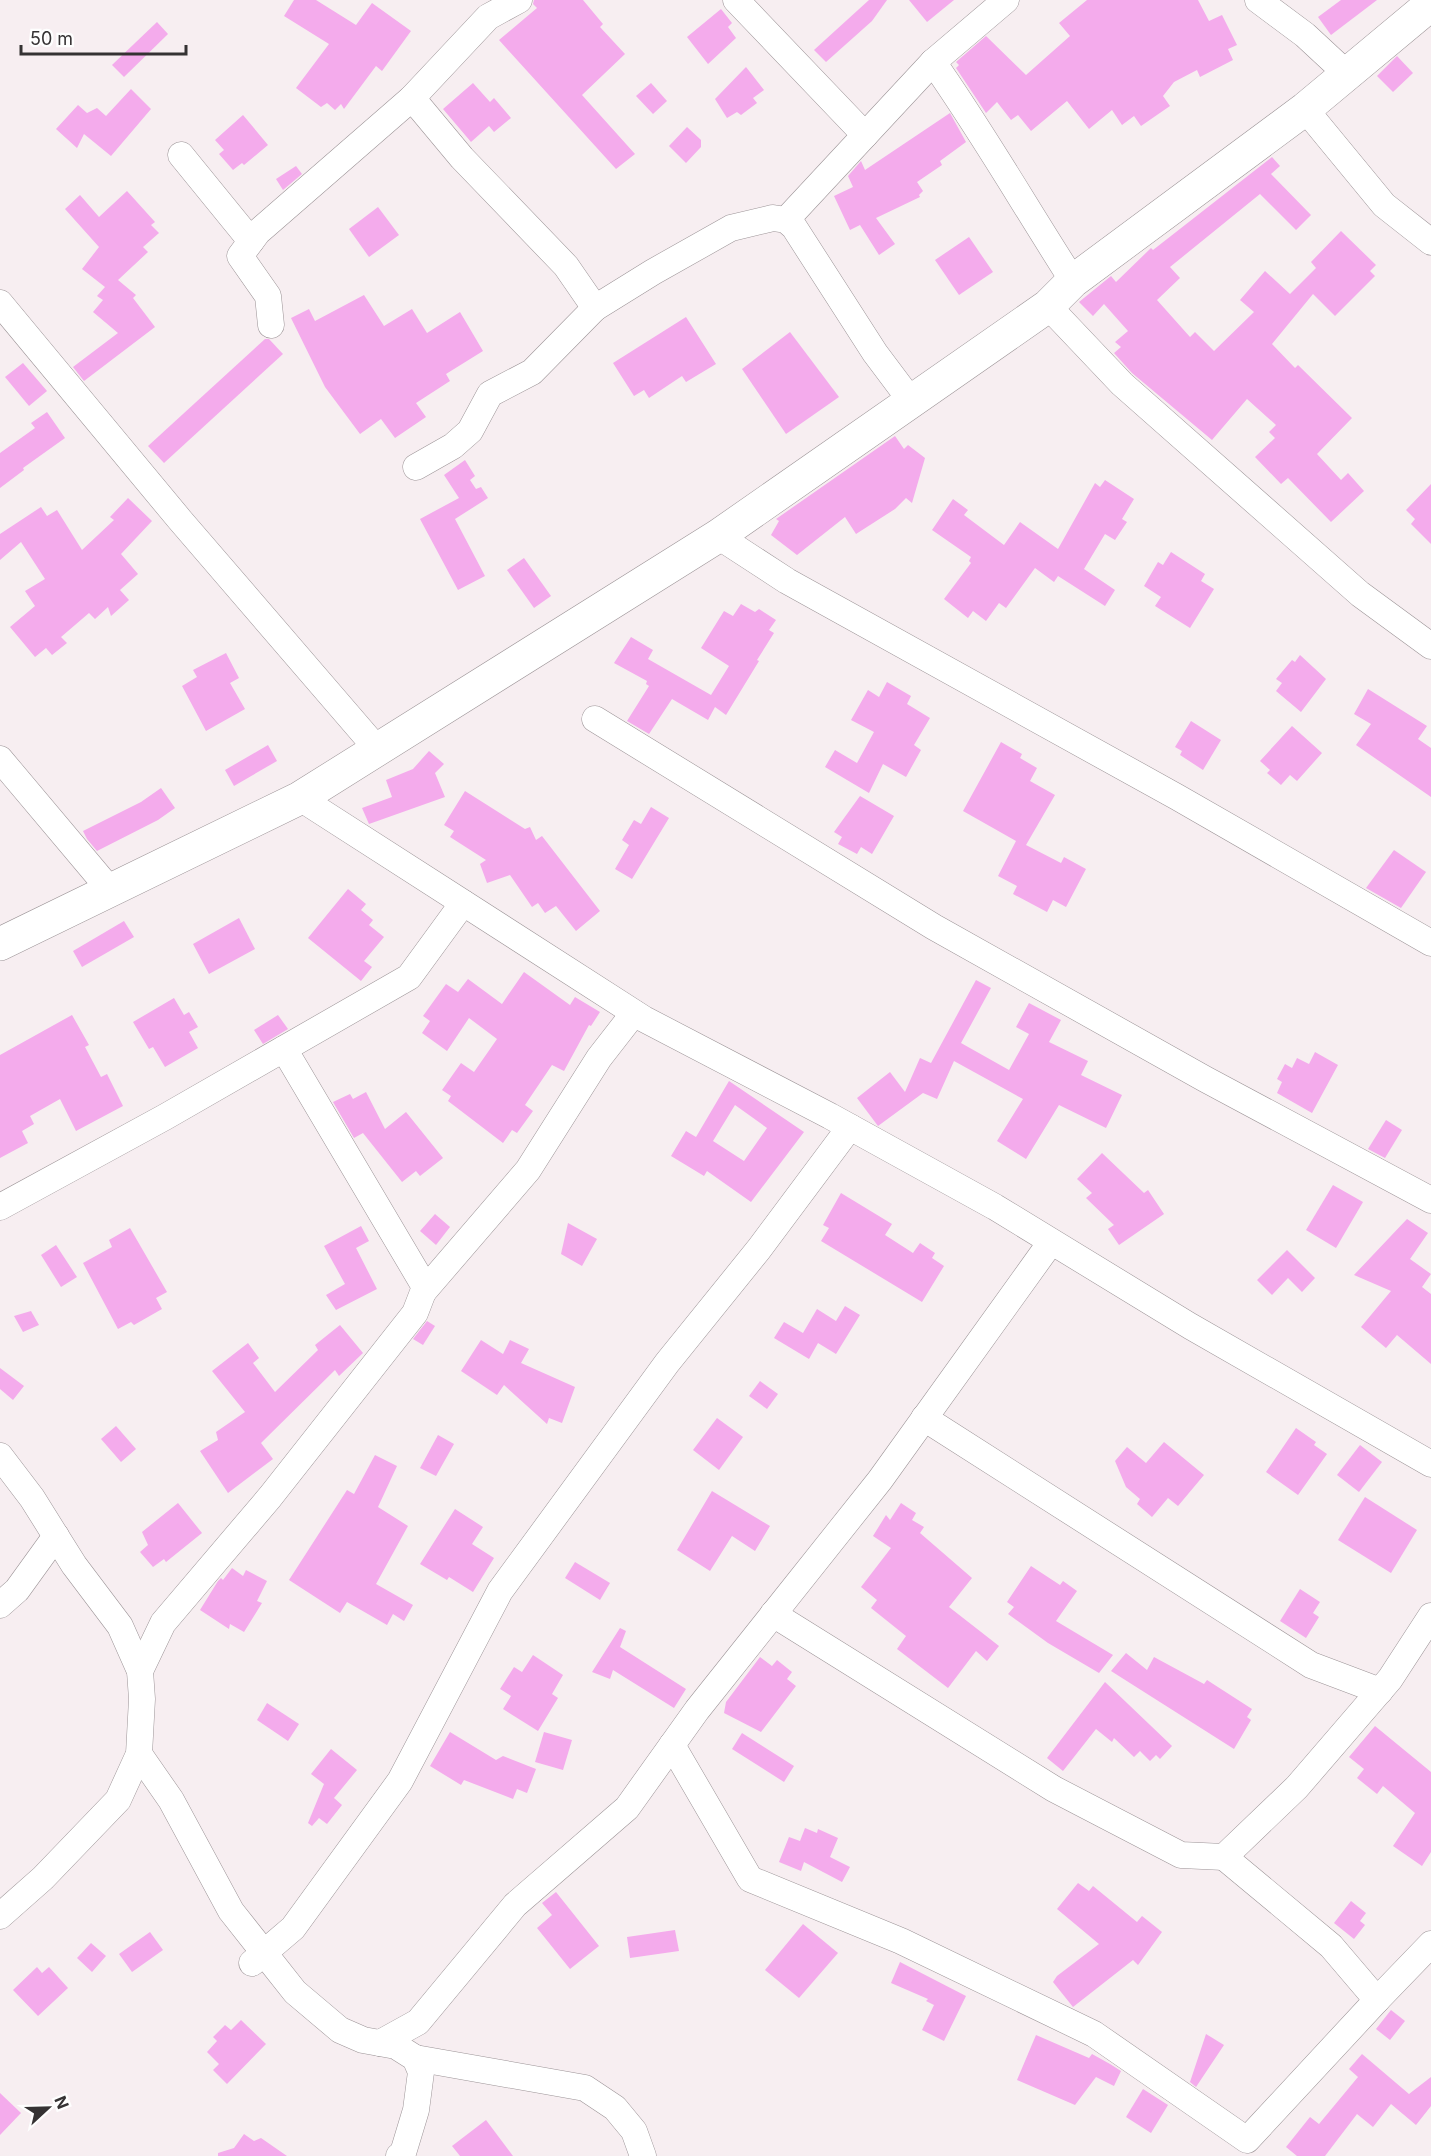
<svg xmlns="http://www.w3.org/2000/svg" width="1431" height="2156" font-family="Inter,sans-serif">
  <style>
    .building { fill: #f4abec; fill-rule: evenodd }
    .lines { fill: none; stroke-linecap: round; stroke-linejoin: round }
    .minor-casing { stroke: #9c9497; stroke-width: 27 }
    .tertiary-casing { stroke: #9c9497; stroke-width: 34 }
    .minor { stroke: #fff; stroke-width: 26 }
    .tertiary { stroke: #fff; stroke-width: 33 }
  </style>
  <rect width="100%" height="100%" fill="#f7eef1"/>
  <g class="building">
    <polygon points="294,0 316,0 356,25 372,3 411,31 382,71 376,66 344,109 341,104 335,110 327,103 321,107 296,88 329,44 284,16"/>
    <polygon points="534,0 583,0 603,24 600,27 625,54 582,95 635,154 616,169 499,40 537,8 533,4"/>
    <polygon points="869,0 887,0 872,21 826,62 814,50"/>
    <polygon points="909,0 954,0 927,22"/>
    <polygon points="1087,0 1198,0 1209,21 1222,15 1237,45 1228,49 1233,60 1200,77 1197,70 1174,82 1163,96 1170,106 1141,126 1134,116 1122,125 1112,110 1089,129 1067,101 1031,131 1018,115 1011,120 997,102 986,113 956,68 959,65 956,62 986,36 1026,75 1070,36 1059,23"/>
    <polygon points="1341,0 1377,0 1331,35 1318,17"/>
    <polygon points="721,9 732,23 728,27 736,38 708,64 687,37"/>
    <polygon points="157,22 168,34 124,77 112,65"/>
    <polygon points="1397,56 1413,73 1393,92 1377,76"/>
    <polygon points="746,67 764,90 753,98 757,103 741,115 737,112 727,118 715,99"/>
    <polygon points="473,83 490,102 494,98 511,118 494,132 489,126 471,142 443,109"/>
    <polygon points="651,83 667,101 653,114 636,96"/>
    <polygon points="131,89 151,109 111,156 84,134 77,148 56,129 78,105 87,113 97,108 106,116"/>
    <polygon points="950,113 966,142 940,161 942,165 917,182 923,191 919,195 920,197 876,218 895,244 879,255 860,225 850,230 834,196 853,187 848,176 861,161 865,170"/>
    <polygon points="243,115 268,145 244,165 242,163 233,170 219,154 224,150 215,140"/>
    <polygon points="687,127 701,140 701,147 686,163 669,146"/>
    <polygon points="1272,157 1280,166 1271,174 1311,215 1296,230 1260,194 1170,267 1180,278 1157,300 1190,337 1195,332 1214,351 1254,312 1240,300 1265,271 1290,294 1316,268 1311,262 1341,231 1376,265 1370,271 1375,276 1335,316 1313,294 1272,344 1295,368 1298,365 1352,418 1317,454 1341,480 1348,473 1364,491 1331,522 1288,478 1281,484 1255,457 1275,438 1269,432 1276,425 1247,399 1212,440 1132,373 1114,353 1121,347 1115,342 1128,331 1104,304 1093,316 1079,302 1111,276 1116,282 1151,248 1153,250"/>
    <polygon points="296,166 302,174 283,190 276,179"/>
    <polygon points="127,191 155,222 151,225 159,233 143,247 148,252 118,280 136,295 133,298 155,327 84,381 73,367 118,333 93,312 103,300 97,296 105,287 82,269 99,247 65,209 80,195 99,217"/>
    <polygon points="378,207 399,235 369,257 349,229"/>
    <polygon points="969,237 993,272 959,295 935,260"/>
    <polygon points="364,295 384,326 412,309 427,333 460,312 483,351 446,374 450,381 416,403 426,417 395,438 381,419 360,434 325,387 291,318 309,309 315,321"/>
    <polygon points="686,317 716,364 686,382 682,376 649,398 644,390 634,396 613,363"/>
    <polygon points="790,332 839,397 786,434 742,369"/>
    <polygon points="265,339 269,339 283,354 164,463 148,446"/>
    <polygon points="23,363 47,391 29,406 5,377"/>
    <polygon points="47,412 65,438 23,468 24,470 0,488 0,453 35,428 31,423"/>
    <polygon points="895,436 904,449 908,445 925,458 912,503 906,498 895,509 856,534 845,517 797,555 771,535 779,521 776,519"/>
    <polygon points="465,460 475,476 470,480 476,489 481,487 488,498 455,519 485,576 458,590 420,519 459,498 444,475"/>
    <polygon points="1105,480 1134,499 1122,519 1127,522 1115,540 1105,534 1084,569 1115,590 1105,606 1058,576 1054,582 1035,568 1006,608 999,603 986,621 973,611 968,618 944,599 971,563 969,561 971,557 932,530 953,499 968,510 964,515 1004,545 1020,522 1058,549 1095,483 1100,487"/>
    <polygon points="1431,484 1431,544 1411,524 1415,519 1406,510"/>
    <polygon points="128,498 152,521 121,554 138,574 120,590 129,600 111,616 108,607 95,619 89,613 61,637 67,643 52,655 46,648 35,657 10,627 35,606 25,591 45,579 21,542 0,560 0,534 41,507 47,516 57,510 82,550 114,520 110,517"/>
    <polygon points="1171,552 1205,574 1201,581 1214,589 1190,628 1155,606 1161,597 1144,586 1158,562 1163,565"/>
    <polygon points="524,558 551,596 534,608 507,570"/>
    <polygon points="741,604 755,612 759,609 776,620 769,630 774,633 757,660 759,661 726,715 715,707 708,720 672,699 649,734 627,721 649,686 646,684 647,681 614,663 631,637 653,650 648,659 711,695 729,666 701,648 724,611 733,616"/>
    <polygon points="226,653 239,678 230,683 245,709 206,731 182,686 197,677 193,670"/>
    <polygon points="1300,655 1326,679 1301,712 1276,691 1282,683 1276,679 1292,660 1295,662"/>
    <polygon points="887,682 911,696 907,704 930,718 914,745 921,750 906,777 883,764 869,793 825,767 835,750 857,763 874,732 851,720 868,690 879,697"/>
    <polygon points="1368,689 1427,726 1418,739 1431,748 1431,797 1356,745 1371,724 1354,714"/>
    <polygon points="1191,721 1221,740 1203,770 1180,755 1182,751 1175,747"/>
    <polygon points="1292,726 1322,753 1297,781 1290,775 1281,785 1267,773 1270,770 1260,761"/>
    <polygon points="1001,742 1022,754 1020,758 1037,768 1030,781 1055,795 1026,845 1061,863 1064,857 1086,869 1066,907 1053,900 1047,912 1013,894 1017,886 998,876 1016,841 963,811"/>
    <polygon points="268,745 277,761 234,786 225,770"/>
    <polygon points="429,751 444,764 435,773 445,797 369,824 362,808 392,797 386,780 413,769"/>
    <polygon points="161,788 175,808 158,820 97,851 87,839 83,831 141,802"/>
    <polygon points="465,791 525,829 530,827 536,840 542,836 600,911 576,931 556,906 545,913 538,903 532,907 510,875 487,883 480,864 486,860 450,837 454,831 444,825"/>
    <polygon points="860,796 894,816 872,854 861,847 857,854 838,844 842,837 834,832"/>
    <polygon points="651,807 669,818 632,879 615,869 629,845 622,840 634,820 641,824"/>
    <polygon points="1394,850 1426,872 1401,908 1366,888"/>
    <polygon points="348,889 366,904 361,910 373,920 369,925 384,937 364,961 372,967 361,981 308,938"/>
    <polygon points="239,918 255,949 209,974 193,944"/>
    <polygon points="124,921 134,937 82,967 73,951"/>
    <polygon points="524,972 570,1005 575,997 600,1012 591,1026 589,1025 564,1071 552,1065 525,1105 533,1111 517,1133 512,1130 503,1143 448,1101 451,1096 442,1090 461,1063 474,1072 497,1039 469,1018 447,1051 422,1033 430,1021 423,1016 446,984 458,992 468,979 502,1004"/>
    <polygon points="976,980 991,988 961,1043 1009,1070 1029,1034 1016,1027 1029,1003 1061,1020 1049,1042 1088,1061 1081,1075 1122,1095 1106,1128 1059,1105 1026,1159 997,1141 1023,1099 954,1061 937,1099 923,1093 878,1126 857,1098 890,1072 905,1092 920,1058 931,1063"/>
    <polygon points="174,998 184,1015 189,1012 198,1027 189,1032 198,1048 165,1067 153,1047 149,1049 133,1022"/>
    <polygon points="72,1015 89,1045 85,1047 101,1077 107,1074 123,1106 76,1131 60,1099 30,1116 34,1124 22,1131 28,1143 0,1158 0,1055"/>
    <polygon points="278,1015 288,1029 263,1044 254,1030"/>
    <polygon points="1315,1052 1338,1065 1312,1113 1277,1093 1282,1082 1277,1079 1285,1064 1292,1068 1297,1058 1309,1064"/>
    <path d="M 729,1081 L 804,1132 L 751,1202 L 707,1171 L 704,1176 L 671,1156 L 686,1131 L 696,1137 ZM 735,1105 L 767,1128 L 744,1161 L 713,1141 Z"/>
    <polygon points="366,1092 385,1129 406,1112 443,1158 420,1176 416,1171 402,1182 363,1133 354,1138 333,1102 350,1094 353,1099"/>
    <polygon points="1386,1120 1402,1130 1385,1158 1368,1149"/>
    <polygon points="1102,1153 1144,1193 1148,1190 1164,1214 1119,1245 1108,1229 1114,1225 1086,1198 1092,1193 1077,1179"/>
    <polygon points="1333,1185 1363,1202 1336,1248 1306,1230"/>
    <polygon points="841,1193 892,1224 885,1235 913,1253 920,1243 935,1253 932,1258 944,1266 922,1302 821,1241 829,1228 823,1225"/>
    <polygon points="435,1214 450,1227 436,1245 420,1231"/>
    <polygon points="1407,1219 1428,1233 1410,1259 1431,1274 1422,1287 1431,1294 1431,1364 1397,1335 1386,1348 1361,1327 1391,1291 1354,1275"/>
    <polygon points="568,1223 597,1239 582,1266 561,1254"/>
    <polygon points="361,1226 369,1241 356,1248 377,1289 336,1310 326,1295 345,1284 324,1246"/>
    <polygon points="130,1228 167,1292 156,1298 162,1309 134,1325 131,1322 118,1329 83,1263 112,1247 109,1240"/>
    <polygon points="56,1245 77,1277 61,1287 41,1255"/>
    <polygon points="1287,1250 1315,1278 1302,1292 1288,1278 1272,1295 1257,1280"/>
    <polygon points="845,1306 860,1315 836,1354 818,1343 809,1359 774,1338 784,1322 803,1333 817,1309 836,1321"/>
    <polygon points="31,1311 39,1325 23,1332 14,1316"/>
    <polygon points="427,1321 435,1326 423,1345 413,1339"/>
    <polygon points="340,1325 363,1353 339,1376 335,1370 261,1443 273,1459 228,1493 200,1451 218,1440 216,1432 245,1412 212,1371 248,1343 259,1358 253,1363 275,1392 318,1350 315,1345"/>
    <polygon points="481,1340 503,1354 510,1340 529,1349 521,1363 575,1387 562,1423 549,1418 547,1424 504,1385 497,1395 461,1371"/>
    <polygon points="0,1368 24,1386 13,1400 0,1389"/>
    <polygon points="760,1381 778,1394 767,1409 749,1396"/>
    <polygon points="717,1418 743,1437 719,1470 693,1450"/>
    <polygon points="116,1426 136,1449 121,1462 101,1439"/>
    <polygon points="1296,1428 1316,1442 1314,1445 1327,1454 1298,1495 1266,1472"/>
    <polygon points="438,1435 454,1444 436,1476 420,1468"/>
    <polygon points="1164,1442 1204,1475 1178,1506 1168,1498 1152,1517 1137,1504 1140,1499 1126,1487 1115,1461 1127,1447 1146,1463"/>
    <polygon points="1360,1445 1382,1462 1359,1492 1337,1475"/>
    <polygon points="375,1455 397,1466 378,1507 408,1526 376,1584 413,1605 404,1621 393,1614 387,1625 347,1602 340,1613 289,1580 347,1490 354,1494"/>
    <polygon points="712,1491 770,1526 755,1551 732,1536 710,1571 677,1550"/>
    <polygon points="1365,1497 1417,1530 1391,1573 1338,1540"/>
    <polygon points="178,1503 202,1533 166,1562 164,1559 153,1567 140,1552 148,1545 142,1532"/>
    <polygon points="901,1503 916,1513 912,1520 924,1527 920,1533 972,1578 949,1607 999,1646 987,1661 976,1651 948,1688 897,1649 906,1636 871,1608 877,1600 861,1587 891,1548 873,1536 886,1515 890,1520"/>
    <polygon points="455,1509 483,1527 472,1544 494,1558 473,1592 449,1577 447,1580 420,1564"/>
    <polygon points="575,1562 610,1583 600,1600 565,1578"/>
    <polygon points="1031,1566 1060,1585 1063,1581 1077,1591 1056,1621 1113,1655 1099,1673 1048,1643 1008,1614 1014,1607 1007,1602"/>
    <polygon points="232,1568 243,1576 246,1570 267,1581 257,1601 262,1603 244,1632 230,1624 229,1629 200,1610 218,1581 221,1578 223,1580"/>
    <polygon points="1300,1589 1320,1602 1313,1613 1319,1617 1306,1638 1280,1621"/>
    <polygon points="620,1628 626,1631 620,1647 686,1689 674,1708 613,1670 610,1679 592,1672"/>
    <polygon points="1126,1653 1147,1670 1154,1657 1204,1684 1207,1680 1252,1709 1247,1717 1251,1720 1234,1749 1111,1671"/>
    <polygon points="533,1655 563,1675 552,1694 558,1698 538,1731 503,1709 511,1696 500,1689 514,1667 522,1672"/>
    <polygon points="760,1657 772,1666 777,1660 792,1672 787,1679 796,1686 761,1732 724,1713 726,1702"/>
    <polygon points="1105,1682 1172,1746 1160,1759 1156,1755 1150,1761 1140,1751 1134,1757 1114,1738 1112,1742 1096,1729 1063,1771 1047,1758"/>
    <polygon points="267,1703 299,1724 288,1741 257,1720"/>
    <polygon points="1375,1726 1431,1772 1431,1852 1422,1866 1393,1846 1415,1813 1383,1786 1377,1794 1357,1778 1364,1769 1349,1757"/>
    <polygon points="450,1732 496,1760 503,1756 536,1769 527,1793 517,1789 513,1799 464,1780 461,1785 430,1766"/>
    <polygon points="544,1732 572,1740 563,1770 535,1762"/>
    <polygon points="742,1733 794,1766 784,1782 732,1749"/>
    <polygon points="331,1749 357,1770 334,1798 342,1805 327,1824 319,1818 312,1826 308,1823 324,1784 311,1774"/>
    <polygon points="805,1828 817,1833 818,1829 838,1838 830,1857 850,1867 842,1882 804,1862 801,1871 779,1862 789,1837 800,1841"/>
    <polygon points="1078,1883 1089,1891 1093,1886 1137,1922 1142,1916 1162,1932 1138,1965 1133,1960 1073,2007 1053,1982 1057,1976 1099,1944 1057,1909"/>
    <polygon points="556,1892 599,1946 570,1969 537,1928 552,1915 542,1903"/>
    <polygon points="1351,1901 1366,1913 1360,1921 1365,1925 1354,1939 1334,1923"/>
    <polygon points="803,1924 838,1953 799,1998 765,1970"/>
    <polygon points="675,1930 679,1951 630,1958 627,1937"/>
    <polygon points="150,1932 163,1950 132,1972 119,1954"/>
    <polygon points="91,1943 106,1956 92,1972 77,1958"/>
    <polygon points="900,1962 966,1996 944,2041 922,2030 934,2005 926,2001 928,1999 891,1983"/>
    <polygon points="37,1967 42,1973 49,1967 68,1988 38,2016 13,1990"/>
    <polygon points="1391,2010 1405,2021 1390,2040 1376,2029"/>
    <polygon points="241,2020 266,2044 227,2084 213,2070 219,2064 207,2052 217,2041 213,2037 225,2025 231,2030"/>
    <polygon points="1206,2034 1224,2045 1196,2087 1190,2082"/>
    <polygon points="1036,2035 1089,2058 1092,2054 1110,2064 1121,2071 1114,2086 1096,2077 1075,2105 1017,2080"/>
    <polygon points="1362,2054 1409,2094 1431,2077 1431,2106 1416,2125 1391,2104 1373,2127 1357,2114 1325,2156 1297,2156 1286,2147 1310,2117 1319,2124 1358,2077 1349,2069"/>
    <polygon points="1143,2089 1168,2105 1151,2133 1126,2117"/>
    <polygon points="0,2093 21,2113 0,2135"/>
    <polygon points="486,2120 513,2156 460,2156 452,2146"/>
    <polygon points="244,2134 254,2141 261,2138 287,2156 218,2156 218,2153 234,2148"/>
  </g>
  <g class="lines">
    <g class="minor-casing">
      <g id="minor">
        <polyline points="736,0 865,135"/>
        <path d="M 1006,0 L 933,62 C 983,133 1026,208 1073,281"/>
        <polyline points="1258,0 1305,35 1347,74"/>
        <polyline points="412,98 462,158 566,266 595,308"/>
        <polyline points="1305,109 1384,205 1431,242"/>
        <polyline points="181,155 251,241"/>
        <polyline points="786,220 933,62"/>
        <polyline points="0,303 180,520 378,750"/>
        <polyline points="1048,306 1122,384 1360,594 1431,646"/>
        <polyline points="271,325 268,296 240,256 258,232 412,98 488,17 519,0"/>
        <polyline points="416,467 453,446 470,431 490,394 532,372 595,308 653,272 731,228 773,218 786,220 794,227 875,353 911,401"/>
        <polyline points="718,536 787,581 1177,797 1431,943"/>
        <polyline points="595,719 934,927 1205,1079 1431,1200"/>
        <polyline points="0,759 111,891"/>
        <polyline points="300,798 644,1019 830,1116 995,1207 1190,1326 1431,1464"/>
        <polyline points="0,1207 165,1117 409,977 463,903"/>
        <polyline points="424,1291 528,1170 599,1058 634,1013"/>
        <polyline points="924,1418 1311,1665 1380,1691"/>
        <polyline points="0,1456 32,1498 74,1565 120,1626 140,1671 142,1699 139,1754 118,1800 43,1878 0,1916"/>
        <polyline points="0,1605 17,1590 56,1536"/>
        <polyline points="773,1614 1054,1789 1181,1855 1224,1857 1297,1787 1390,1679 1431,1616"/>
        <polyline points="140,1671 163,1623 270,1497 415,1313 425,1287 284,1049"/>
        <polyline points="672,1745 750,1879 901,1941 1094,2034 1247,2140 1377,2000 1331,1946 1224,1857"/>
        <polyline points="139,1754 171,1800 231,1911 295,1992 340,2030 363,2040 396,2046 415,2058 421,2072 416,2110 403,2153 399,2156"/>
        <polyline points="252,1963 293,1928 400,1781 500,1591 667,1363 759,1249 850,1127"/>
        <polyline points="1377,2000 1431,1944"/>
        <polyline points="380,2043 418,2022 515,1905 627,1808 697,1710 880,1480 1051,1242"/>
        <polyline points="415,2058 585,2088 615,2108 634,2131 643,2156"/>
      </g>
    </g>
    <g class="tertiary-casing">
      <polyline id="tertiary" points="0,944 300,798 718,536 1048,306 1073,281 1305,109 1431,4"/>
    </g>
    <use href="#minor" class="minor"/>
    <use href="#tertiary" class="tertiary"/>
  </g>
  <g transform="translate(48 2108) rotate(68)" stroke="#fefefe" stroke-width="4.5" paint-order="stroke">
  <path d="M0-4.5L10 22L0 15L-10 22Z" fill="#353233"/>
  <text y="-9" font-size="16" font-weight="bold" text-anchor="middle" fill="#353233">N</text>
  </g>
  <path d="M21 45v9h165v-9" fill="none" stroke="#353233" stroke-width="3"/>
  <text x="30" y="45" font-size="18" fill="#353233" stroke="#fefefe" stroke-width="4.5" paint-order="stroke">50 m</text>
</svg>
